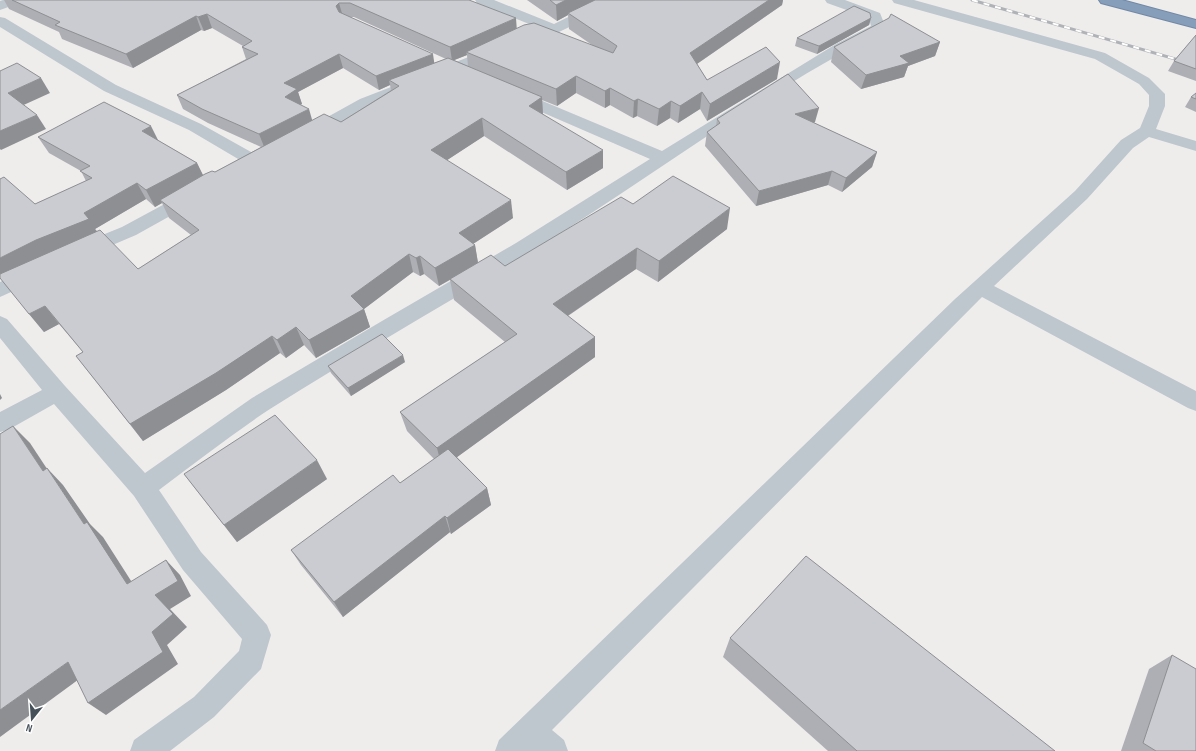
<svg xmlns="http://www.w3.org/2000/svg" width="1196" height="751" font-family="'Sofia Sans Condensed',sans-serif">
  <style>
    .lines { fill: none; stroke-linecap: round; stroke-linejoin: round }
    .highway-casing { stroke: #7189a6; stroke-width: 2 }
    .minor { fill: #bec7ce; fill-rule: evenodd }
    .highway { fill: #869eba; fill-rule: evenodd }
    .rail-casing { stroke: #afb2b7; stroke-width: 3 }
    .rail { stroke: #fff; stroke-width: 2; stroke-dasharray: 6; stroke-linecap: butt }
    .wall { fill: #aeafb4; fill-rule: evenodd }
    .shaded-wall { fill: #8d8f92 }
    .building { fill: #caccd1; stroke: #8d8f92 }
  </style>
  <rect width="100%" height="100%" fill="#efedec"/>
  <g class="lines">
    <g class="highway-casing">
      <polygon id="highway" points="1099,0 1122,0 1196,20 1196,28 1101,3"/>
    </g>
    <g class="minor">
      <polygon points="3,0 22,0 20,3 0,10 0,1"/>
      <polygon points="475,0 494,0 554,24 603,0 621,0 619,3 559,32 525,40 476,64 372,105 316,138 310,139 304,138 302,134 304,130 360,99 466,58 515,34 539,28 477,3"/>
      <path d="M 825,0 L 845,0 L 880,13 L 886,28 L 884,31 C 759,94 648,180 529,253 C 443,306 355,355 270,409 C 232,434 195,463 159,490 L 201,552 L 267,625 L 271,635 L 261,669 L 214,717 L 170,751 L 130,751 L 134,740 L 194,697 L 239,651 L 242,639 L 183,570 L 134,496 L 54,404 L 8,430 L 0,432 L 0,412 L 42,390 L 0,338 L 0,316 L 7,319 L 65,386 L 145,473 L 252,398 L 382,321 L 516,243 L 650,159 L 509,98 L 507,95 L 509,92 L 515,90 L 521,92 L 662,151 L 836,44 L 871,26 L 869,18 L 827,3 Z"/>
      <polygon points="892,0 914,0 1105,53 1149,78 1165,94 1165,106 1156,129 1196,141 1196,151 1149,137 1133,148 1087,199 994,286 1196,391 1196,411 1188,408 982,297 552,730 564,740 568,751 495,751 499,740 955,299 1075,191 1121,140 1140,128 1149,106 1149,95 1139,84 1095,59 894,3"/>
      <polygon points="0,17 5,18 116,85 201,124 262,158 265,162 262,166 256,167 250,166 189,130 104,91 0,27"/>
      <polygon points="191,191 197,193 200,197 197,201 136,235 82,258 75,256 72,251 75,246 122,227 185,193"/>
      <polygon points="33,267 40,269 43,274 40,279 0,297 0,282"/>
    </g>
    <use href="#highway" class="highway"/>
    <g class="rail-casing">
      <polyline id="rail" points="972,0 1196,65"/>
    </g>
    <use href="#rail" class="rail"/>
  </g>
  <g class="wall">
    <path d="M 4,0 L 469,0 L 517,29 L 592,45 L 569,29 L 568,15 L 557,21 L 527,0 L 783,0 L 782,5 L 697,64 L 707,80 L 777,79 L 707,121 L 700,109 L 678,123 L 670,118 L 657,126 L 637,116 L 633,118 L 610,105 L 605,108 L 576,93 L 557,106 L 542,100 L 543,114 L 603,168 L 567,190 L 484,136 L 447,160 L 513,218 L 473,244 L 475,245 L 478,263 L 505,266 L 633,204 L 727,229 L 658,282 L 636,269 L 568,316 L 595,337 L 595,357 L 457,457 L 487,488 L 491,505 L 451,534 L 450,532 L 343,617 L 301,565 L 291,550 L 400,483 L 434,459 L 407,431 L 400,412 L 505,342 L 454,300 L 450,280 L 439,286 L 424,274 L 420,276 L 413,272 L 364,309 L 370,327 L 316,358 L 304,345 L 286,358 L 280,353 L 226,390 L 143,441 L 76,356 L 83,352 L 59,324 L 44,332 L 0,278 L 35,204 L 86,181 L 81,171 L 49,153 L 38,137 L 159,141 L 197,163 L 203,176 L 215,172 L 261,147 L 208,123 L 183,109 L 177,95 L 246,59 L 242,47 L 243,46 L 212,28 L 204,31 L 201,30 L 133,68 L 62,39 L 59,32 L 9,9 ZM 350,17 L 354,17 L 446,59 L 434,63 ZM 467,55 L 468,66 L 454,60 ZM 343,68 L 379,90 L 390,85 L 391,90 L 341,122 L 312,120 L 300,104 L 302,104 L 298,92 ZM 146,199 L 155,207 L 162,203 L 169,218 L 191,235 L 138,269 L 97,231 L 95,229 Z"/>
    <polygon points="871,18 869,25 817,54 795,46 797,38"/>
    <polygon points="1196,35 1196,81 1168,71 1174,61"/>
    <polygon points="940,42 935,56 908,66 904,77 861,89 831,62 834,47"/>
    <polygon points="1196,93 1196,112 1185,107 1191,97"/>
    <polygon points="717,119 815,122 814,123 877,152 872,167 842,192 828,185 756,206 705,146 707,132 716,126"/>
    <polygon points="405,362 351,396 331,373 328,366"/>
    <polygon points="184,474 327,479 237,542"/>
    <polygon points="730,638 1055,751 828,751 723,657"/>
    <polygon points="1172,655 1196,751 1121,751 1149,669"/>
  </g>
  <g class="shaded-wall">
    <polygon points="566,0 600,0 568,13 568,15 557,21 556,5"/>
    <polygon points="769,0 783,0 782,5 688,70 690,53"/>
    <polygon points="339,3 343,17 340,20 336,6"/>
    <polygon points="207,14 212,28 204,31 198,17"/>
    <polygon points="196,16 201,30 133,68 126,54"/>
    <polygon points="516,18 517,32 466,52 467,55 452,61 450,47"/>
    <polygon points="871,18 869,25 817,54 819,46"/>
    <polygon points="940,42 935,56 908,66 904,77 861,89 866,75 900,56"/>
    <polygon points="339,54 343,68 298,92 302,104 290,111 285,97 284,83"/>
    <polygon points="433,54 435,68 389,80 390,85 379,90 376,76"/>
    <polygon points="780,62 777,79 707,121 710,104"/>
    <polygon points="576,76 576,93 557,106 556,89"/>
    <polygon points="41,78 50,93 17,108 8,93"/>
    <polygon points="610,88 610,105 605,108 605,91"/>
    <polygon points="702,92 700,109 678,123 680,106"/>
    <polygon points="542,97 543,115 529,106"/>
    <polygon points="638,99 637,116 633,118 634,101"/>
    <polygon points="671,101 670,118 657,126 659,109"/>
    <polygon points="819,108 815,122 792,128 795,114"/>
    <polygon points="309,109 313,123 265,149 259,134"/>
    <polygon points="37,115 46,129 1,150 0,149 0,131"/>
    <polygon points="482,118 484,136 435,168 431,150"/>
    <polygon points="151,126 159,142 142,131"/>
    <polygon points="603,150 603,168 567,190 566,172"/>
    <polygon points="877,152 872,167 842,192 846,178"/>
    <polygon points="197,163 205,179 160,200 162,203 155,207 146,190"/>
    <polygon points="832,171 828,185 756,206 759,191"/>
    <polygon points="137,183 146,199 95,229 99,235 0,278 0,258 84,213"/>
    <polygon points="511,200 513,218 462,251 459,233"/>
    <polygon points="730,208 727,229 658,282 659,261"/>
    <polygon points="475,245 478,263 439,286 435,268"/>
    <polygon points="637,248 636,269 554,325 553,304"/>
    <polygon points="409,254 413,272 364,309 370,327 316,358 309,340 351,296"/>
    <polygon points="420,256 424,274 420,276 416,258"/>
    <polygon points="45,306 59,324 44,332 29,314"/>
    <polygon points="296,327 304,345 286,358 277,340"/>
    <polygon points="272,336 280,353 226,390 143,441 130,424"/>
    <polygon points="595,337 595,357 442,468 437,448"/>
    <polygon points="403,355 405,362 351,396 348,388"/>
    <polygon points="0,394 2,398 0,400"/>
    <polygon points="13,426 30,443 59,487 43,471"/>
    <polygon points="317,460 327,479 237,542 224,525"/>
    <polygon points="47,468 63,485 90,524 103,537 142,598 127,584 84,524"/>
    <polygon points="487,488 491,505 451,534 447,518"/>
    <polygon points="445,516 450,532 343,617 334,602"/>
    <polygon points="166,560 180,575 191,596 170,609 187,627 167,645 178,664 106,715 88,703 152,632 155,595"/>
    <polygon points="68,662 86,674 0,737 0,710"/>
  </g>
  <g class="building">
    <polygon points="12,0 469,0 516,18 450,47 350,3 339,3 336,6 339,12 433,54 376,76 339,54 284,83 297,89 285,97 309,109 259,134 202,109 177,95 258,54 242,47 252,41 207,14 198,17 196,16 126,54 55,25 60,22"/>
    <polygon points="550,0 566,0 556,5"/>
    <polygon points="595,0 769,0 690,53 707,80 766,47 780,62 710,104 702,92 680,106 671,101 659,109 638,99 634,101 610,88 605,91 576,76 556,89 466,52 524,25 534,23 613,53 617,46 568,13"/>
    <polygon points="854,6 870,13 871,18 819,46 797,38"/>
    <polygon points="891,14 940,42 900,56 909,63 866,75 834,47 889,18"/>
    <polygon points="1196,35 1196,69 1174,61"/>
    <polygon points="448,58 542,97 529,106 603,150 566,172 482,118 431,150 511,200 459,233 475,245 435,268 420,256 416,258 409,254 351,296 364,309 309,340 296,327 277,340 272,336 216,373 130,424 76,356 83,352 45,306 29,314 0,278 0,274 100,230 138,269 199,230 160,200 205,174 212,171 215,172 324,114 341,122 399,86 389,80"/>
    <polygon points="17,63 41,78 8,93 37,115 0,131 0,71"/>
    <polygon points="788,74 819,108 795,114 877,152 846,178 832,171 759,191 707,132 720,123 717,119"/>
    <polygon points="1196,93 1196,99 1191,97"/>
    <polygon points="104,102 151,126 142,131 197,163 146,190 137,183 84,213 89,219 36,240 0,258 0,179 4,177 35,204 92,178 80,171 90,166 38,137"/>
    <polygon points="673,176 730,208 659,261 637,248 553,304 595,337 437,448 400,412 517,334 450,279 491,255 505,266 621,197 633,204"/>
    <polygon points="382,334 403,355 348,388 328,366"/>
    <polygon points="275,415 317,460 224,525 184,474"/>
    <polygon points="13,426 43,471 47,468 84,524 87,522 127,584 166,560 178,581 155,595 173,614 152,632 163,652 88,703 68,662 0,710 0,434"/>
    <polygon points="448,449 487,488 447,518 445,516 334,602 291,550 393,475 400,483"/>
    <polygon points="806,556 1055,751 857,751 730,638"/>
    <polygon points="1172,655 1196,669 1196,751 1156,751 1143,743"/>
  </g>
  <g transform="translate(32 719) rotate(197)" stroke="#ffffff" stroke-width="3" paint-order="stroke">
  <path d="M0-3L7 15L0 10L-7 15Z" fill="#465059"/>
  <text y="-6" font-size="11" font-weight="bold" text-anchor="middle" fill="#465059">N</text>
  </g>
</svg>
